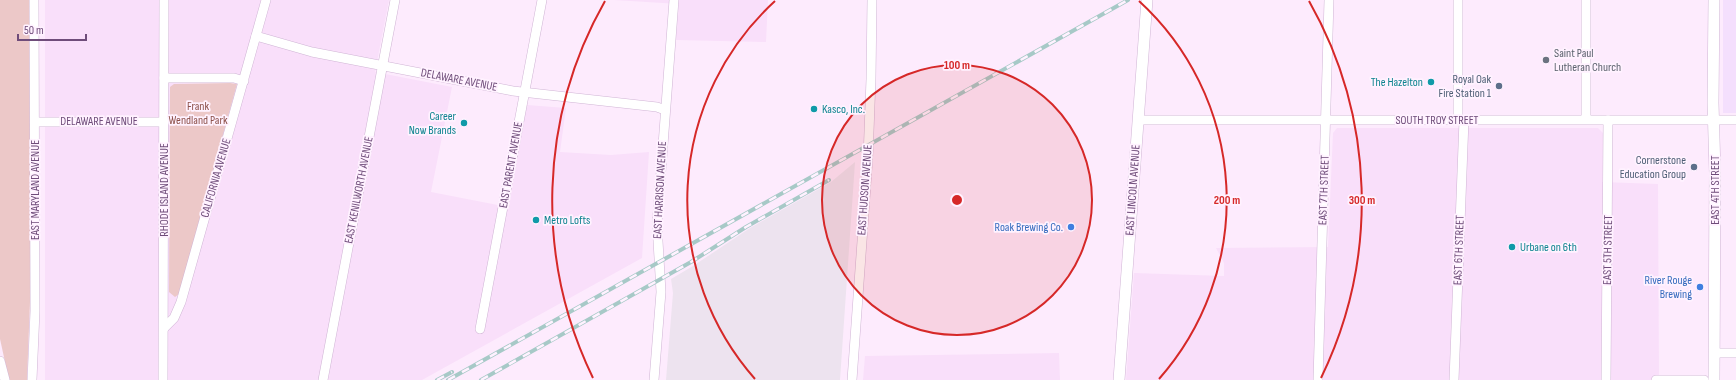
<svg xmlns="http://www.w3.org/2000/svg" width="1736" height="380" font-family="'Sofia Sans Condensed',sans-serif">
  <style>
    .residential { fill: #f9dffa; fill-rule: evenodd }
    .commercial { fill: #f4dffd }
    .industrial { fill: #ede3ef }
    .green { fill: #ecc8c8 }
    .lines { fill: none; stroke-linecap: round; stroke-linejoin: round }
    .minor-casing { stroke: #d0b5d5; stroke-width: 10 }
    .tertiary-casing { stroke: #d0b5d5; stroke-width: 12 }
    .minor { stroke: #fff; stroke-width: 9 }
    .tertiary { stroke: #fff; stroke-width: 11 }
    .rail-casing { stroke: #a7c9c7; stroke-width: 4 }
    .rail { stroke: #fff2ff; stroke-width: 2.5; stroke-dasharray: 8; stroke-linecap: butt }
    .ring { fill: none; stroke: #d62828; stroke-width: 2 }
    .worship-dot { fill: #6b7280; stroke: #fff2ff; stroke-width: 1.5 }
    .culture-dot { fill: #0f9aa8; stroke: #fff2ff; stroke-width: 1.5 }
    .service-dot { fill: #5c6f8a; stroke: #fff2ff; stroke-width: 1.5 }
    .shop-dot { fill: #3f7fe0; stroke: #fff2ff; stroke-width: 1.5 }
    .labels { text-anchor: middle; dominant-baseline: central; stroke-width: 3.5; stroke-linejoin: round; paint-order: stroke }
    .worship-label { font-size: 12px; fill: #5b616d; stroke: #fff2ff; text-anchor: start }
    .service-label { font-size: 12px; fill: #4e5e75; stroke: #fff2ff; text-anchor: end }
    .street-label { font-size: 12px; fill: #6f4c7a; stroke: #fff2ff }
    .culture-label { font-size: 12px; fill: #0d838f; stroke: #fff2ff; text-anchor: start }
    .park-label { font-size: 12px; fill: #8c5049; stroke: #fff2ff }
    .shop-label { font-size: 12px; fill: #366cbe; stroke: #fff2ff; text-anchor: end }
    .centre { fill: #d62828; stroke: #fff2ff; stroke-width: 2 }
    .ring-label { font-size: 12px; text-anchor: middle; font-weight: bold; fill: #d62828; stroke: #fff2ff; stroke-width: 3.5; stroke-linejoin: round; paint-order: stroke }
  </style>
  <rect width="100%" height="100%" fill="#fdebfd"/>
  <g class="residential">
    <path d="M 45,0 L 389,0 L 375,72 L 452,87 L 431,192 L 508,207 L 527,105 L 566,108 L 560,152 L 611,155 L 649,152 L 642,258 L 422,380 L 45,380 ZM 230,83 L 237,84 L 179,294 L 174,84 Z"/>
    <polygon points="614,0 768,0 766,42 676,40 679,4"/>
    <polygon points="1337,128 1598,128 1603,133 1602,182 1658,184 1659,380 1126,380 1134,273 1224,276 1224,263 1216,248 1328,247 1333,133"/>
    <polygon points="1059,353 1060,380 863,380 865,356"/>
  </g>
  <rect class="commercial" x="1723" y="0" width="13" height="113"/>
  <polygon class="industrial" points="855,162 840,380 666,380 673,293 671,279 693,266 750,228 831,182"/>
  <g class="green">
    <polygon points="0,0 30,0 30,302 27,380 9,380 0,339"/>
    <polygon points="230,83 237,84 179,294 175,297 169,292 170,87 174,84"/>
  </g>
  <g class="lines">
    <g class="minor-casing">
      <g id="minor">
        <polyline points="256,36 312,52 513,91 657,107 665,110"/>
        <polyline points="164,78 234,78 244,81"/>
        <polyline points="1586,119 1586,0"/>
        <polyline points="1138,120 1736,120"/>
        <polyline points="1458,120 1458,0"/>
        <polyline points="35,122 164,122"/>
        <polyline points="164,328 174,318 181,302 266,0"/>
        <polyline points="480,329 542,0"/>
        <polyline points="1715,353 1736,353"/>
        <polyline points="0,361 5,380"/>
        <polyline points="32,380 35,311 34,0"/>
        <polyline points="163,380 164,0"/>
        <polyline points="323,380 395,0"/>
        <polyline points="654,380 661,292 657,224 674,0"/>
        <polyline points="852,380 868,158 871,79 872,0"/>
        <polyline points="1318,380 1329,0"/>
        <polyline points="1454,380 1464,120"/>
        <polyline points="1606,380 1608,120"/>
        <polyline points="1656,380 1704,380"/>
      </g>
    </g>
    <g class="tertiary-casing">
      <g id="tertiary">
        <polyline points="1119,380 1147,0"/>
        <polyline points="1714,380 1715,173 1713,103 1714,0"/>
      </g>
    </g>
    <use href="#minor" class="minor"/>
    <use href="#tertiary" class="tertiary"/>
    <g class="rail-casing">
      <g id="rail">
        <polyline points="437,380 452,372"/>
        <polyline points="448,380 1128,0"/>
        <polyline points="481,380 691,262 746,227 829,180"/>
      </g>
    </g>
    <use href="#rail" class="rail"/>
  </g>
  <circle cx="957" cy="200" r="135" fill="#d62828" fill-opacity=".12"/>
  <g class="ring">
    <circle cx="957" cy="200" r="135"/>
    <path d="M755 379A270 270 0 0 1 775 1M1139 1A270 270 0 0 1 1159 379"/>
    <path d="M593 378A405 405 0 0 1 605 1M1309 1A405 405 0 0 1 1321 378"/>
  </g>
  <circle class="worship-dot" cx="1546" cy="60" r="4"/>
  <g class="culture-dot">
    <circle cx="1431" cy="82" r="4"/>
    <circle cx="814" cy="109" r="4"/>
    <circle cx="464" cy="123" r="4"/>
    <circle cx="536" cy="220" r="4"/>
    <circle cx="1512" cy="247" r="4"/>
  </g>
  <g class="service-dot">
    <circle cx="1499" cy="86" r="4"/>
    <circle cx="1694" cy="167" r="4"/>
  </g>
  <g class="shop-dot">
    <circle cx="1071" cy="227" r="4"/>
    <circle cx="1700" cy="287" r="4"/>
  </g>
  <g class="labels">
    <g class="worship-label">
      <text x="1554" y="53">Saint Paul<tspan x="1554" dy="14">Lutheran Church</tspan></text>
    </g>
    <g class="service-label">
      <text x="1491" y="79">Royal Oak<tspan x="1491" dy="14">Fire Station 1</tspan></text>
      <text x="1686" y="160">Cornerstone<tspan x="1686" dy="14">Education Group</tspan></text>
    </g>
    <g class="street-label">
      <text transform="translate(459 80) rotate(11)">DELAWARE AVENUE</text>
      <text x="1437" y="120">SOUTH TROY STREET</text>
      <text x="99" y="121">DELAWARE AVENUE</text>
      <text transform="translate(511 165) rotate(-80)">EAST PARENT AVENUE</text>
      <text transform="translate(216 178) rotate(-74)">CALIFORNIA AVENUE</text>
      <text transform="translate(35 190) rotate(-90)">EAST MARYLAND AVENUE</text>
      <text transform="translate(164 190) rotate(-90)">RHODE ISLAND AVENUE</text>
      <text transform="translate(359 190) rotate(-79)">EAST KENILWORTH AVENUE</text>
      <text transform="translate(660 190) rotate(-87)">EAST HARRISON AVENUE</text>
      <text transform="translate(865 190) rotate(-86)">EAST HUDSON AVENUE</text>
      <text transform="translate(1133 190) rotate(-86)">EAST LINCOLN AVENUE</text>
      <text transform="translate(1324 190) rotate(-88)">EAST 7TH STREET</text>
      <text transform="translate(1715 190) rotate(-90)">EAST 4TH STREET</text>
      <text transform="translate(1459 250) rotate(-88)">EAST 6TH STREET</text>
      <text transform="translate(1608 250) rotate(-89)">EAST 5TH STREET</text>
    </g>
    <g class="culture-label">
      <text x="1423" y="82" text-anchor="end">The Hazelton</text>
      <text x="822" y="109">Kasco, Inc.</text>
      <text x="456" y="116" text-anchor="end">Career<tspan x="456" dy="14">Now Brands</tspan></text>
      <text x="544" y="220">Metro Lofts</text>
      <text x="1520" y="247">Urbane on 6th</text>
    </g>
    <g class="park-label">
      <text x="198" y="106">Frank<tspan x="198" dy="14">Wendland Park</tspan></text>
    </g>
    <g class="shop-label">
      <text x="1063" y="227">Roak Brewing Co.</text>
      <text x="1692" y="280">River Rouge<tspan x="1692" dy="14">Brewing</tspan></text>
    </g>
  </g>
  <circle cx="957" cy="200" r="6" class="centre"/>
  <g class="ring-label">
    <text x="957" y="69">100 m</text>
    <text x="1227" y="204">200 m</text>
    <text x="1362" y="204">300 m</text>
  </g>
  <path d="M18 34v6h68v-6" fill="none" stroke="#6f4c7a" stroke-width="2"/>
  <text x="24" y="34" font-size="12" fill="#6f4c7a" stroke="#fff2ff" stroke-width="3" paint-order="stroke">50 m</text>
</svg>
